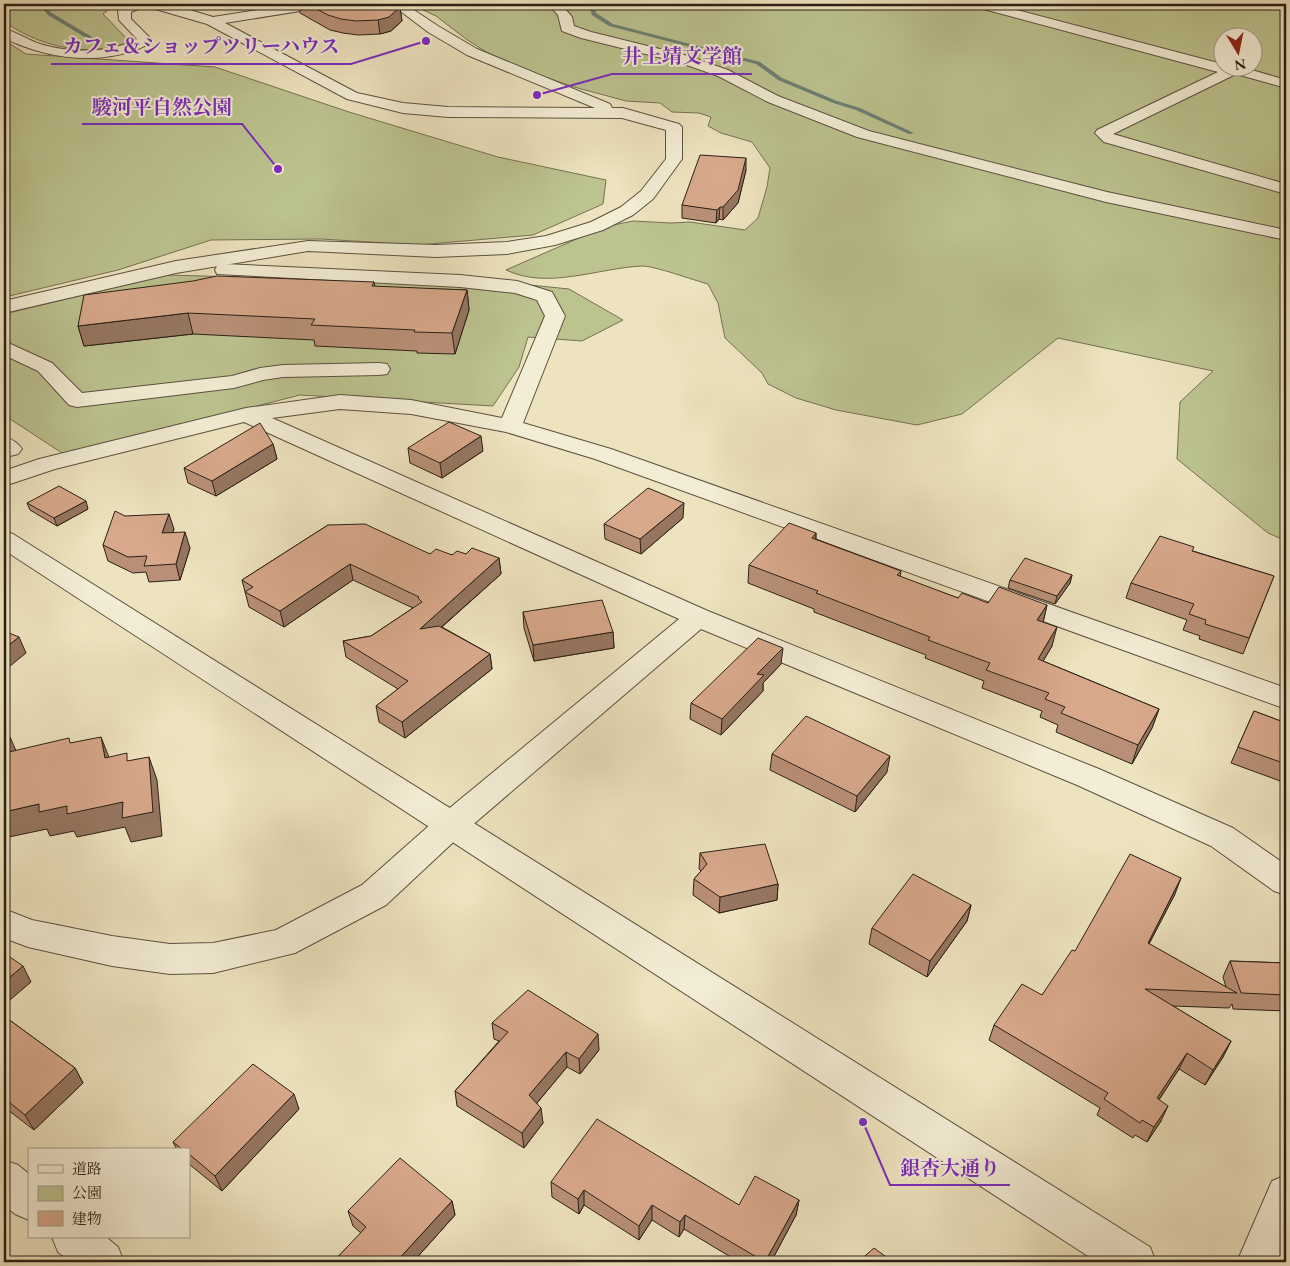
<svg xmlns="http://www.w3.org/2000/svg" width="1290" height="1266" font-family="'EB Garamond','Noto Serif JP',serif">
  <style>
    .green { fill: #bcc38f; stroke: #747252; fill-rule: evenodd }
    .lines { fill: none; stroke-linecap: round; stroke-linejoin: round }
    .stream { fill: #6d7f73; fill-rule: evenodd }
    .minor-casing { stroke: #5c5140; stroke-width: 2 }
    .tertiary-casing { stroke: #5c5140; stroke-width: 2 }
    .minor { fill: #f3edd5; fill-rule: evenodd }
    .tertiary { fill: #f3edd5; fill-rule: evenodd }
    .wall { fill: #b99077; stroke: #2b2016 }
    .shaded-wall { fill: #967661; stroke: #2b2016 }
    .building { fill: #d7a88a; stroke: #2b2016 }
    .leader { fill: none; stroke: #7b2cbf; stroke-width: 2 }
    .callout-dot { fill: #7b2cbf; stroke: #f3edd5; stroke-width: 2 }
    .callout-label { font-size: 20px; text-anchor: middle; font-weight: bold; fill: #7b2cbf; stroke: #f3edd5; stroke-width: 4; stroke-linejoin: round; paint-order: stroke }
  </style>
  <rect width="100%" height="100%" fill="#ede3be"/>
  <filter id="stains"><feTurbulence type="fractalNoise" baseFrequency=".004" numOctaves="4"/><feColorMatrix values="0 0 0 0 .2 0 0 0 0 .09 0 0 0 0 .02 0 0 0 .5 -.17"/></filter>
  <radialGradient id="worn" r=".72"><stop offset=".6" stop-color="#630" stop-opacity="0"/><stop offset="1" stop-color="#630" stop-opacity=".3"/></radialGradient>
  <g class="green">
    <path d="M 4,4 L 116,4 L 103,14 L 131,43 C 120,45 107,50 96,50 C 65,51 28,40 4,21 Z"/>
    <path d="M 410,4 L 1286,4 L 1286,541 L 1268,533 L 1177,459 L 1180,402 L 1213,371 L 1058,338 L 962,414 L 917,425 L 836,410 L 796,398 L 768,384 L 762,373 L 725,338 L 718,303 L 708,284 C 693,280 655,266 642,266 C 598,268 548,290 506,270 L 604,227 L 633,221 L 671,223 L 690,222 L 745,230 L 758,218 L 767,187 L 770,168 L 752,142 L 721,133 L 708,126 L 711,117 L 699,113 L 672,112 L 660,103 L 626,101 L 574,87 L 522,69 L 494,57 L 466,39 L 436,16 ZM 1222,38 L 1252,38 L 1252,68 L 1222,68 Z"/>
    <polygon points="4,40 26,54 215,67 349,112 498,157 606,180 603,204 533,235 418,245 321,239 211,240 118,270 5,297 4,296"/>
    <polygon points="166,275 530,285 569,289 623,320 582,341 528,337 519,367 493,406 300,395 65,455 4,415 4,314"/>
  </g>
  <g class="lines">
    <g class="stream">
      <polygon points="43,4 47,4 47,9 52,13 97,40 97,42 93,42 48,15 43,9"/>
      <polygon points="589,4 593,4 596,13 613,24 760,62 782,78 837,101 860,108 914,133 909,134 856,110 833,103 778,80 756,64 609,26 592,15"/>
    </g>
    <g class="minor-casing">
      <g id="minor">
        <path d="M 129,4 L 170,4 L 213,17 L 297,4 L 325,4 L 323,7 L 319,8 L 225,23 L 357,93 L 403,103 L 448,107 L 595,108 L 467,55 L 428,32 L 391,4 L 405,4 L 438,26 L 477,49 L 610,104 L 612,108 L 623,108 L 679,124 L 682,127 L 682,159 L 653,199 L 633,215 L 603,230 L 555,245 L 507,254 L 436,257 L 308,251 L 176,273 L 4,313 L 4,301 L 176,261 L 308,241 L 436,245 L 507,242 L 546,236 L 591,222 L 621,207 L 641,191 L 666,159 L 666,130 L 622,118 L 448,117 L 403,113 L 347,99 L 207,24 L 145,6 L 131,12 L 131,19 L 152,40 C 147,46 139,49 132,51 C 90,65 43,57 4,38 L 4,29 C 17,32 28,40 40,44 C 70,53 109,54 137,39 L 119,20 L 118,10 Z"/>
        <polygon points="548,4 561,4 572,17 574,26 591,32 688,56 728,70 778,96 869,131 1107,192 1286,230 1286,240 1106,202 857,137 768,102 718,76 678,62 581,38 562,31 558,15"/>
        <polygon points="974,4 994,4 1222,64 1222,68 1245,68 1286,80 1286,88 1236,74 1113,134 1286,184 1286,194 1104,142 1095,133 1097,130 1218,72 976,7"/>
        <polygon points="224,264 460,275 517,281 552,292 565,316 523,423 611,449 1286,688 1286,709 595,459 506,432 411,414 340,409 272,418 708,611 1099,769 1233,828 1286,865 1286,895 1274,891 1211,846 1077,785 701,629 462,834 386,905 295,953 213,973 170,974 112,966 28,947 4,938 4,909 32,920 112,936 170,944 213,943 276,930 362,885 440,816 679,619 244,422 55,469 4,486 4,471 39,459 246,408 340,395 411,400 502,418 545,316 537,300 515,293 460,287 217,274 215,270 217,266"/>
        <polygon points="4,341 52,363 82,393 232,376 260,368 283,365 379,363 387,364 390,369 387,374 379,375 283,377 263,380 234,388 77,407 69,405 38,371 4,355"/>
        <path d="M 4,437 C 12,439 17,442 22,449 L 18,454 L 10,456 L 4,454 Z"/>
        <polygon points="4,1160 18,1165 29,1174 29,1220 15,1214 4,1205"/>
        <polygon points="1286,1175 1286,1245 1279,1262 1237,1262 1272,1181"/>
        <polygon points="52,1237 106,1237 118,1247 124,1262 71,1262 58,1252"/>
      </g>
    </g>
    <g class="tertiary-casing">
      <polygon id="tertiary" points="4,531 13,534 1150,1247 1156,1262 1097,1262 4,550"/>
    </g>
    <use href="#minor" class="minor"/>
    <use href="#tertiary" class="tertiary"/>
  </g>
  <g class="wall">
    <polygon points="299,4 399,4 402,21 391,31 380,34 358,35 343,33 330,30 300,13"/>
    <polygon points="746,170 738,203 723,220 719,219 716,223 682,218 682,205"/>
    <polygon points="374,282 375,287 467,290 469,310 455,354 417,353 417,351 315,346 314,340 193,334 84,346 78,326"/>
    <polygon points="273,444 277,459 216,496 188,483 184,468"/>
    <polygon points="408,448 483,451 442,478 410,463"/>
    <polygon points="27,503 88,509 57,526 30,510"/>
    <polygon points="125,516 174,529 172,533 190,548 180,580 149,582 146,572 133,573 108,561 103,545"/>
    <polygon points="683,518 641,554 605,539 604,524"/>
    <polygon points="328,525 430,554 452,555 466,554 499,558 501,574 442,627 490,654 492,669 405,738 379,722 376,706 398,689 346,657 343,641 371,636 413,608 353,580 284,627 249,607 242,580"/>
    <polygon points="816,533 816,539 901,571 900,577 958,598 988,603 1047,605 1043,622 1052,646 1043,661 1159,709 1152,728 1132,764 1056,732 1058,725 1040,717 1042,711 982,688 984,681 925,658 926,655 814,612 814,609 748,583 749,565"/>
    <polygon points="1193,551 1274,576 1243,654 1199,639 1200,636 1183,630 1187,620 1126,598 1131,583"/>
    <polygon points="1072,575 1070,583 1055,604 1008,588 1010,580"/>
    <polygon points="523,612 613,632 614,648 534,661 524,628"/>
    <polygon points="781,664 763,683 763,691 721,735 690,719 691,703"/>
    <polygon points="1254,711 1286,723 1286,775 1283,782 1231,763"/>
    <polygon points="772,754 887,772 855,812 770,770"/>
    <polygon points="700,853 778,884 777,900 719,913 693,895 694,879 701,871 699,869"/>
    <polygon points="1175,894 1149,944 1226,987 1223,977 1230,961 1286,963 1286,1011 1233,1009 1232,1004 1229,1008 1173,1006 1231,1041 1223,1057 1205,1085 1179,1069 1159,1100 1161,1121 1147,1142 1135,1135 1133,1138 1097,1115 1100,1108 989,1040 994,1025 1042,995 1075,951"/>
    <polygon points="971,905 967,921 927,977 869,944 872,928"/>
    <polygon points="4,1016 75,1068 83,1083 34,1130 4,1107"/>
    <polygon points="492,1023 599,1050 580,1074 567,1067 537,1103 543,1123 524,1148 457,1106 455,1091 499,1041 494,1039"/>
    <polygon points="299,1109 222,1191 189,1164 189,1150 177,1150 173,1142"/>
    <polygon points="551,1182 739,1205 799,1200 796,1215 771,1262 739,1262 684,1229 679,1237 652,1220 639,1240 584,1205 579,1214 552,1197"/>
    <polygon points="452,1201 455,1215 413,1262 333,1262 361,1233 353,1226 348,1211"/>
  </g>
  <g class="shaded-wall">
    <polygon points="400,7 402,21 391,31 380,34 378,20"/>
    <polygon points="746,158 746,170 738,203 723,220 723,207"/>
    <polygon points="720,207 719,219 716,223 717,210"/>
    <polygon points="467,290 469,310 455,354 452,333"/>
    <polygon points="188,313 193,334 84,346 78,326"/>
    <polygon points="481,436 483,451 442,478 440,463"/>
    <polygon points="273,444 277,459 216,496 212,481"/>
    <polygon points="86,501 88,509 57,526 54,518"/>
    <polygon points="684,503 683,518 641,554 640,539"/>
    <polygon points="169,514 174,529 166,549 162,533"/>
    <polygon points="185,532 190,548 180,580 176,564"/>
    <polygon points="816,533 815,551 812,538"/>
    <polygon points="499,558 501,574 422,644 420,629"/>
    <polygon points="350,564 353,580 284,627 280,611"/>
    <polygon points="1072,575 1070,583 1055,604 1057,596"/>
    <polygon points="1047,605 1043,623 1037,620"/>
    <polygon points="1057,627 1052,646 1033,678 1038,659"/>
    <polygon points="613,632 614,648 534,661 533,645"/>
    <polygon points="19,637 26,653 4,671 4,649"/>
    <polygon points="783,648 781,664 763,683 763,691 721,735 722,719 757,674"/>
    <polygon points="490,654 492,669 405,738 402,722"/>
    <polygon points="1159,709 1152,728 1132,764 1138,745"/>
    <polygon points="10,737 20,760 9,752"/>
    <polygon points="101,737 110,760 105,758"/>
    <polygon points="890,756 887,772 855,812 857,796"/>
    <polygon points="149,757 157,780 162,836 131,842 125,827 77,837 74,831 50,836 47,829 4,838 4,812 39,804 67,806 123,802"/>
    <polygon points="1181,878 1175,894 1141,959 1148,943"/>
    <polygon points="778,884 777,900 719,913 720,897"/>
    <polygon points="971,905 967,921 927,977 930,961"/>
    <polygon points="23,966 31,982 4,1005 4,982"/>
    <polygon points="598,1034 599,1050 580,1074 579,1059"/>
    <polygon points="1231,1041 1223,1057 1205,1085 1213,1070"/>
    <polygon points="566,1052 567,1067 531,1110 529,1095"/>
    <polygon points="1187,1053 1179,1069 1150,1113 1157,1098"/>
    <polygon points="75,1068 83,1083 34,1130 25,1115"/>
    <polygon points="294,1094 299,1109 222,1191 215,1176"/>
    <polygon points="1168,1106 1161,1121 1147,1142 1154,1127"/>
    <polygon points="541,1108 543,1123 524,1148 522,1133"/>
    <polygon points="584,1190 584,1205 579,1214 578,1199"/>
    <polygon points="799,1200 796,1215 771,1262 765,1262"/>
    <polygon points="452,1201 455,1215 413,1262 396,1262"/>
    <polygon points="652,1205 652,1220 639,1240 639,1226"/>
    <polygon points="685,1215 684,1229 679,1237 680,1222"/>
  </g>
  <g class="building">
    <polygon points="307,4 399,4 400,7 389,17 378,20 356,21 341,19 328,15"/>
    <polygon points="700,155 746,158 738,190 723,207 720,207 717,210 682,205"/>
    <polygon points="217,276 374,282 372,286 467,290 452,333 414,332 415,330 311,325 315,319 188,313 78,326 84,295 193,281"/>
    <polygon points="449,422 481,436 440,463 408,448"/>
    <polygon points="260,423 273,444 212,481 184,468"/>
    <polygon points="59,486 86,501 54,518 27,503"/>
    <polygon points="648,488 684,503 640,539 604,524"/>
    <polygon points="115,511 125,516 169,514 162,533 185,532 176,564 144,566 147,556 128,557 103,545"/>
    <polygon points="789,523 816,533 812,538 901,571 897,575 958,598 962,593 988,603 999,587 1047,605 1037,620 1057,627 1038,659 1159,709 1138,745 1061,713 1065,707 1045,699 1049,693 986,670 990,663 928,640 930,637 816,593 818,591 749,565"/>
    <polygon points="365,524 430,554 436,549 452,555 457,551 466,554 472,548 499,558 420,629 439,626 490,654 402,722 376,706 408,681 343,641 371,636 422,602 418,598 419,597 350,564 280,611 245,592 253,587 242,580 328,525"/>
    <polygon points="1160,536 1194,547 1192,551 1274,576 1249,638 1205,624 1206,620 1189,614 1194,604 1131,583"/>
    <polygon points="1025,558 1072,575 1057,596 1010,580"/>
    <polygon points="602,600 613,632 533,645 523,612"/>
    <polygon points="4,631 19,637 4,649"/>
    <polygon points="758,638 783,648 757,674 764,675 722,719 691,703"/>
    <polygon points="1254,711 1286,723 1286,764 1238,747"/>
    <polygon points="806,716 890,756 857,796 772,754"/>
    <polygon points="10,737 9,752 69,738 70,743 101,737 105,758 127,753 127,761 149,757 153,812 122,818 123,802 67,814 67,806 39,812 39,804 4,812 4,738"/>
    <polygon points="765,844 778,884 720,897 694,879 707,864 700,853"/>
    <polygon points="1130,854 1181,878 1148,943 1237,993 1145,989 1231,1041 1213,1070 1187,1053 1157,1098 1168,1106 1154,1127 1142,1120 1140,1123 1104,1099 1108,1093 994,1025 1022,984 1042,995 1072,950 1075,951"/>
    <polygon points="913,874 971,905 930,961 872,928"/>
    <polygon points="4,953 23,966 4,982"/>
    <polygon points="1230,961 1286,963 1286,995 1241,993"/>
    <polygon points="528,990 598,1034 579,1059 566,1052 529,1095 541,1108 522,1133 455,1091 508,1032 492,1023"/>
    <polygon points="4,1016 75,1068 25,1115 4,1098"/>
    <polygon points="253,1064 294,1094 215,1176 189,1154 189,1150 183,1150 173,1142"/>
    <polygon points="597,1119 739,1205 755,1176 799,1200 765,1262 685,1215 680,1222 652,1205 639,1226 584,1190 578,1199 551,1182"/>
    <polygon points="400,1158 452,1201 396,1262 333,1262 366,1227 348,1211"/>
    <polygon points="874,1248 893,1262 858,1262"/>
  </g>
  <path class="leader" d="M426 41L351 64H51M537 95L612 74H752M278 169L242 124H82M863 1122L890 1185H1010"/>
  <g class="callout-dot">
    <circle cx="426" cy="41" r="5"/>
    <circle cx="537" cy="95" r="5"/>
    <circle cx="278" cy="169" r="5"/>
    <circle cx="863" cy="1122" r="5"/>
  </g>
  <g class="callout-label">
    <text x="201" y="53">カフェ＆ショップツリーハウス</text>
    <text x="682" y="63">井上靖文学館</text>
    <text x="162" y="114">駿河平自然公園</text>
    <text x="950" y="1175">銀杏大通り</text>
  </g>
  <rect width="1290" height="1266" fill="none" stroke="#ede3be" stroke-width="20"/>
  <rect x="5" y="5" width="1280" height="1256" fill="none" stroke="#2b2016" stroke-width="2.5"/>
  <rect x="10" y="10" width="1270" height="1246" fill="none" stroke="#2b2016"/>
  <rect x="28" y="1148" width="162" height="90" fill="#f3edd5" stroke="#a39b89"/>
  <rect x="38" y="1165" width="25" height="8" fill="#f3edd5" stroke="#a39b89"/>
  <text x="72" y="1174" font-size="15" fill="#2b2016">道路</text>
  <rect x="38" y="1186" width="25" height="15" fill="#bcc38f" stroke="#a39b89"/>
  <text x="72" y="1198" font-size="15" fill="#2b2016">公園</text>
  <rect x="38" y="1211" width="25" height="15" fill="#d7a88a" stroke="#a39b89"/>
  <text x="72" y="1224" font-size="15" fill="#2b2016">建物</text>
  <g transform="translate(1238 52) rotate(170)"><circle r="24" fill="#f3edd5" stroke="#a39b89"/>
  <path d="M0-4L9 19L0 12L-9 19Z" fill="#8f2418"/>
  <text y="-8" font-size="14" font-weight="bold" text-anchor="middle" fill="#2b2016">N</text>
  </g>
  <rect width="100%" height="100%" filter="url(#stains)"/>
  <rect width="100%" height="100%" fill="url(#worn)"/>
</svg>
